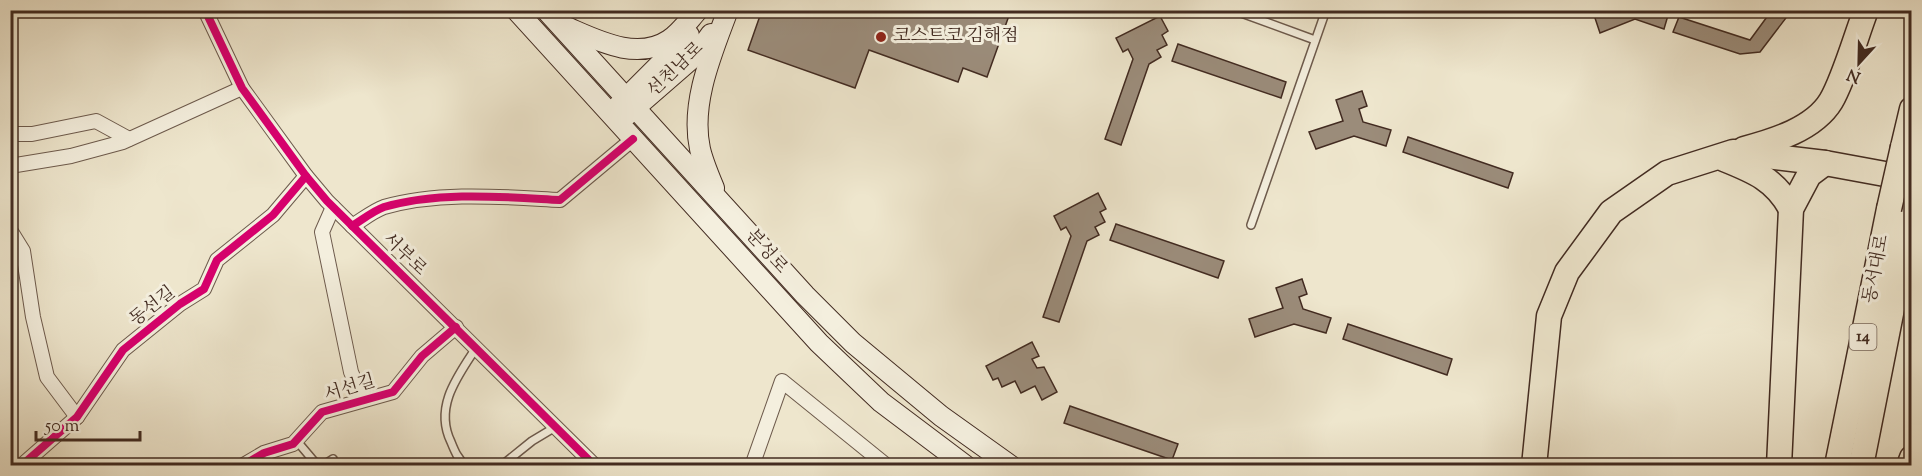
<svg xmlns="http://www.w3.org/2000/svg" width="1922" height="476" font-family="'Sorts Mill Goudy','Noto Serif KR',serif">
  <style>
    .building { fill: #9b8c7a; stroke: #422b21; stroke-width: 1.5 }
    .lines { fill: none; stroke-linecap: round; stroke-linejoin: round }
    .service-casing { stroke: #6d5a4c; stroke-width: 10 }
    .minor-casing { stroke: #6d5a4c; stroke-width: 16 }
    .secondary-casing { stroke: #422b21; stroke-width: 22 }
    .trunk-casing { stroke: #422b21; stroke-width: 27 }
    .service { stroke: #f4efde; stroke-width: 7 }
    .minor { stroke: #f4efde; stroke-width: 14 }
    .secondary { stroke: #f4efde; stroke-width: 20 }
    .trunk { stroke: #eee6cd; stroke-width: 24 }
    .trunk-bridge-casing { stroke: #422b21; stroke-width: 27; stroke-linecap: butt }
    .trunk-bridge { stroke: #eee6cd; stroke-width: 24 }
    .cycleway-casing { stroke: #f4efde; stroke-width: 11 }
    .cycleway { stroke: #d6006c; stroke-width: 8 }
    .poi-dot { fill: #8f2418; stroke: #f4efde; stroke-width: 2 }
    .labels { text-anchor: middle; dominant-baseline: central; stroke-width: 6; stroke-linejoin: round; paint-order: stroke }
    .shield { fill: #f4efde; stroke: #77665a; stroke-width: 1.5 }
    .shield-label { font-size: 16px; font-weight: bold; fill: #422b21 }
    .poi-label { font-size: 18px; fill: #422b21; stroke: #f4efde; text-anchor: start }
    .street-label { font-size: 18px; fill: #422b21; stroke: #f4efde }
  </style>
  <rect width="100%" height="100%" fill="#eee6cd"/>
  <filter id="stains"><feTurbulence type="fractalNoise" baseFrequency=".00333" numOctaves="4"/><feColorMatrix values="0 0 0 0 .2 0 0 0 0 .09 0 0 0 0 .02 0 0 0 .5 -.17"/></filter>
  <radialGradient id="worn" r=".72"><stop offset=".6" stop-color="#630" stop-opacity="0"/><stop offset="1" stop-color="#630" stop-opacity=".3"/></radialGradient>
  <g class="building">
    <polygon points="762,10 1011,10 987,77 963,68 958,82 869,50 855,88 748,50"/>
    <polygon points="1607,10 1664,10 1669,12 1664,29 1635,19 1600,33 1594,15"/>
    <polygon points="1772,10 1792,10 1760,52 1740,54 1673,32 1679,17 1750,40"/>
    <polygon points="1160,16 1168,31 1162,35 1167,45 1157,50 1161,57 1149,64 1121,145 1105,139 1133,59 1128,49 1123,52 1116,38"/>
    <polygon points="1178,44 1286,82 1281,98 1172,61"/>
    <polygon points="1362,91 1367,106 1359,109 1363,122 1391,130 1386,146 1354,136 1316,149 1309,132 1343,121 1336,100"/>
    <polygon points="1408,137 1513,173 1508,188 1403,152"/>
    <polygon points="1098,193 1106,209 1100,212 1105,222 1095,227 1099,235 1087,241 1059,322 1043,317 1071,236 1066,227 1061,230 1054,216"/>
    <polygon points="1116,224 1224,261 1218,278 1110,240"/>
    <polygon points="1302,279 1307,294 1299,297 1303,309 1331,318 1326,333 1294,324 1255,337 1249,319 1283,308 1276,288"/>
    <polygon points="1348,324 1452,359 1447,375 1343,339"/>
    <polygon points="1032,342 1039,356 1032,359 1037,368 1044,367 1057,392 1042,400 1035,386 1021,393 1015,381 1002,387 998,378 993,380 986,366"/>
    <polygon points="1070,406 1178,444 1172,460 1064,423"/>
  </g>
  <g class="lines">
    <g class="service-casing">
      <g id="service">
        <polyline points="1233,10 1315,40"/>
        <polyline points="1251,225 1326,10"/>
        <polyline points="296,440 318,466"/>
        <polyline points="322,466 333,459"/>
        <path d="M 466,466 C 458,459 455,452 451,442 C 434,407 457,377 476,348"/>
        <polyline points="501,466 532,441 557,426"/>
      </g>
    </g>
    <g class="minor-casing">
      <g id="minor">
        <polyline points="205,10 242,88 306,176 327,201 595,466"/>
        <polyline points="10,134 32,134 96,121 129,139"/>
        <polyline points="10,166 71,156 123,142 242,88"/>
        <polyline points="333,207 322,232 351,372 362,398"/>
        <path d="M 352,226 C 362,220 373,211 384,207 C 440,191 503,197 560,200 L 633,139"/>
        <polyline points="10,230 23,251 33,317 47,377 77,417"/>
        <polyline points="21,466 77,417 123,350 180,304 204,289 217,260 273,215 306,176"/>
        <polyline points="242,466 264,453 293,444 322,412 393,392 422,356 456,327"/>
        <polyline points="752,466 782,381 887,466"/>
      </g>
    </g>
    <g class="secondary-casing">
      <g id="secondary">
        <polyline points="516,10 819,343 881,402 966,466"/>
        <polyline points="546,10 805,295 853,343 941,416 1011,466"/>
        <path d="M 564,26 C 595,39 636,62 669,40 C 680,33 689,20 698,10"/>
        <polyline points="617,107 689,35"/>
        <polyline points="627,115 696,55 711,34"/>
        <path d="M 714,188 C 709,176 703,162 700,149 C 690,103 712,53 728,10"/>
      </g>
    </g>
    <g class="trunk-casing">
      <g id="trunk">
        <polyline points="1903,147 1912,109"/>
        <path d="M 1744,149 C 1774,141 1814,129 1831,101 C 1844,79 1856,36 1866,10"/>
        <path d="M 1724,159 C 1754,171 1776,180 1791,209"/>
        <polyline points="1534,466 1549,316 1567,272 1611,212 1667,173 1733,152 1825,163 1912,179"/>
        <polyline points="1779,466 1791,209 1809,175 1825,163"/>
        <polyline points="1837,466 1889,209"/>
        <polyline points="1861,466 1912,207"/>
        <polyline points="1909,466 1912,458"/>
      </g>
    </g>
    <use href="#service" class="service"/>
    <use href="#minor" class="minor"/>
    <use href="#secondary" class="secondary"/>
    <use href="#trunk" class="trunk"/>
    <g class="trunk-bridge-casing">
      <polyline id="trunk-bridge" points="1889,209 1903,147"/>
    </g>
    <use href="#trunk-bridge" class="trunk-bridge"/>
    <g class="cycleway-casing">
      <g id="cycleway">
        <polyline points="205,10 242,88 306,176 327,201 595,466"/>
        <path d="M 352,226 C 362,220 373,211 384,207 C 440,191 503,197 560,200 L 633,139"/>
        <polyline points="21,466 77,417 123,350 180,304 204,289 217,260 273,215 306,176"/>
        <polyline points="242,466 264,453 293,444 322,412 393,392 422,356 456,327"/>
      </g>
    </g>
    <use href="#cycleway" class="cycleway"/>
  </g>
  <circle class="poi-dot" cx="881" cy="37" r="6"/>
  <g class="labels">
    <rect class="shield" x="1849.5" y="324" width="27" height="26" rx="4.5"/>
    <g class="shield-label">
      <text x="1863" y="337">14</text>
    </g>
    <g class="poi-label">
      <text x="893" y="37">코스트코 김해점</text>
    </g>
    <g class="street-label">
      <text transform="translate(676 70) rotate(-44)">선천남로</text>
      <text transform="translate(766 252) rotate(48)">분성로</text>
      <text transform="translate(404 255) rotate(44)">서부로</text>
      <text transform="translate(1877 269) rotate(-79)">동서대로</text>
      <text transform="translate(153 307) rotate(-38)">동선길</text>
      <text transform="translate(350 389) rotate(-17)">서선길</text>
    </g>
  </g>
  <rect width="1922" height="476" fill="none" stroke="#eee6cd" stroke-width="36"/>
  <rect x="12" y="12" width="1898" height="452" fill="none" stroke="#422b21" stroke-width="3"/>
  <rect x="18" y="18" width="1886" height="440" fill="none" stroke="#422b21" stroke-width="1.5"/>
  <g transform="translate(1859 63) rotate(202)" stroke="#f4efde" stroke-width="4.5" paint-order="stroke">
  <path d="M0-4.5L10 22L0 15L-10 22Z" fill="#422b21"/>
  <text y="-9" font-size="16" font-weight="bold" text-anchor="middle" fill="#422b21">N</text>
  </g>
  <path d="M36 431v9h104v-9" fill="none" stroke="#422b21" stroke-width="3"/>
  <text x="45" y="431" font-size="18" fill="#422b21" stroke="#f4efde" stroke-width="4.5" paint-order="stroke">50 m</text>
  <rect width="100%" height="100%" filter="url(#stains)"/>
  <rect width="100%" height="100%" fill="url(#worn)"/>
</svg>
